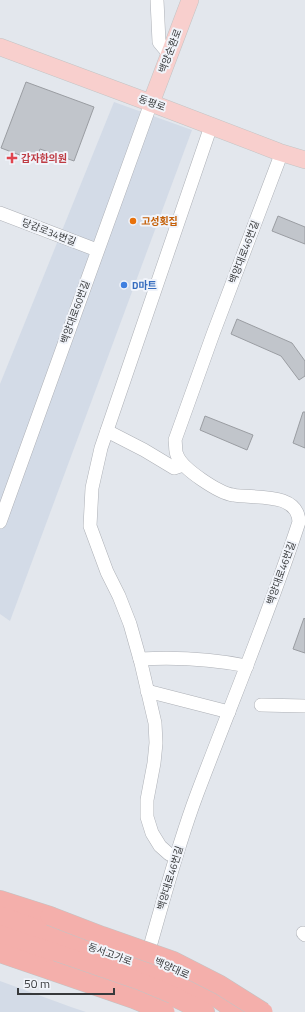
<svg xmlns="http://www.w3.org/2000/svg" width="305" height="1012" font-family="'Titillium Web','Noto Sans KR',sans-serif">
  <style>
    .built { fill: #d3dbe7 }
    .building { fill: #c1c5cb; stroke: #9a9da2 }
    .lines { fill: none; stroke-linecap: round; stroke-linejoin: round }
    .minor-casing { stroke: #adb0b6; stroke-width: 14 }
    .major-casing { stroke: #c3c4c4; stroke-width: 18 }
    .highway-casing { stroke: #c3c4c4; stroke-width: 20 }
    .minor { stroke: #fff; stroke-width: 13 }
    .major { stroke: #f8cfcd; stroke-width: 17 }
    .highway { stroke: #f4afab; stroke-width: 19 }
    .highway-bridge-casing { stroke: #c3c4c4; stroke-width: 20; stroke-linecap: butt }
    .highway-bridge { stroke: #f4afab; stroke-width: 19 }
    .health-dot { fill: #e0444e; stroke: #f1f4fa; stroke-width: 1.5 }
    .food-dot { fill: #e8710a; stroke: #f1f4fa; stroke-width: 1.5 }
    .shop-dot { fill: #3f7fe0; stroke: #f1f4fa; stroke-width: 1.5 }
    .labels { text-anchor: middle; dominant-baseline: central; stroke-width: 4; stroke-linejoin: round; paint-order: stroke }
    .street-label { font-size: 10px; fill: #37393b; stroke: #f1f4fa }
    .health-label { font-size: 10px; font-weight: bold; fill: #be3a42; stroke: #f1f4fa; text-anchor: start }
    .food-label { font-size: 10px; font-weight: bold; fill: #c56008; stroke: #f1f4fa; text-anchor: start }
    .shop-label { font-size: 10px; font-weight: bold; fill: #366cbe; stroke: #f1f4fa; text-anchor: start }
  </style>
  <rect width="100%" height="100%" fill="#e3e7ed"/>
  <g class="built">
    <polygon points="114,102 192,130 10,621 0,614 0,384"/>
    <polygon points="0,981 71,1007 86,1012 0,1012"/>
  </g>
  <g class="building">
    <polygon points="26,82 94,107 74,161 40,149 36,161 1,148"/>
    <polygon points="278,216 305,227 305,244 272,231"/>
    <polygon points="237,319 292,343 305,361 305,376 299,380 281,356 231,334"/>
    <polygon points="303,412 305,412 305,448 293,443"/>
    <polygon points="205,416 253,435 247,450 200,430"/>
    <polygon points="304,618 305,619 305,653 293,649"/>
  </g>
  <g class="lines">
    <g class="minor-casing">
      <g id="minor">
        <polyline points="157,0 159,42 169,54"/>
        <polyline points="0,213 97,250"/>
        <polyline points="107,431 144,450 174,468 183,465"/>
        <polyline points="0,522 151,103"/>
        <path d="M 140,659 C 175,657 212,659 247,666"/>
        <polyline points="147,691 229,712"/>
        <polyline points="261,705 305,706"/>
        <polyline points="176,856 169,854 160,846 152,833 147,817 147,800 154,763 156,743 155,723 141,663 130,624 119,596 107,572 90,526 92,488 101,448 211,126"/>
        <polyline points="303,933 305,935"/>
        <path d="M 147,957 C 163,902 177,847 197,794 C 231,704 269,614 299,522 C 298,491 253,499 233,495 C 219,493 182,469 177,455 C 175,451 176,445 175,440 L 213,334 L 282,152"/>
      </g>
    </g>
    <g class="major-casing">
      <g id="major">
        <polyline points="0,47 151,103 279,152 305,160"/>
        <polyline points="151,103 190,0"/>
      </g>
    </g>
    <g class="highway-casing">
      <g id="highway">
        <polyline points="0,900 50,916"/>
        <polyline points="0,916 164,974 216,997 237,1012"/>
        <polyline points="0,935 121,975 162,991 205,1012"/>
        <polyline points="0,953 50,970"/>
      </g>
    </g>
    <use href="#minor" class="minor"/>
    <use href="#major" class="major"/>
    <use href="#highway" class="highway"/>
    <g class="highway-bridge-casing">
      <g id="highway-bridge">
        <polyline points="50,916 102,936 173,961 220,985 263,1012"/>
        <polyline points="50,970 134,999 165,1012"/>
      </g>
    </g>
    <use href="#highway-bridge" class="highway-bridge"/>
  </g>
  <path class="health-dot" d="M10 152h4v4h4v4h-4v4h-4v-4h-4v-4h4z"/>
  <circle class="food-dot" cx="133" cy="221" r="4"/>
  <circle class="shop-dot" cx="124" cy="285" r="4"/>
  <g class="labels">
    <g class="street-label">
      <text transform="translate(170 51) rotate(-69)">백양순환로</text>
      <text transform="translate(152 103) rotate(20)">동평로</text>
      <text transform="translate(49 232) rotate(21)">당감로34번길</text>
      <text transform="translate(244 252) rotate(-69)">백양대로46번길</text>
      <text transform="translate(75 312) rotate(-70)">백양대로60번길</text>
      <text transform="translate(281 573) rotate(-70)">백양대로46번길</text>
      <text transform="translate(170 878) rotate(-73)">백양대로46번길</text>
      <text transform="translate(110 954) rotate(20)">동서고가로</text>
      <text transform="translate(172 968) rotate(24)">백양대로</text>
    </g>
    <g class="health-label">
      <text x="21" y="158">갑자한의원</text>
    </g>
    <g class="food-label">
      <text x="141" y="221">고성횟집</text>
    </g>
    <g class="shop-label">
      <text x="132" y="285">D마트</text>
    </g>
  </g>
  <path d="M18 988v6h96v-6" fill="none" stroke="#37393b" stroke-width="2"/>
  <text x="24" y="988" font-size="12" fill="#37393b" stroke="#f1f4fa" stroke-width="3" paint-order="stroke">50 m</text>
</svg>
